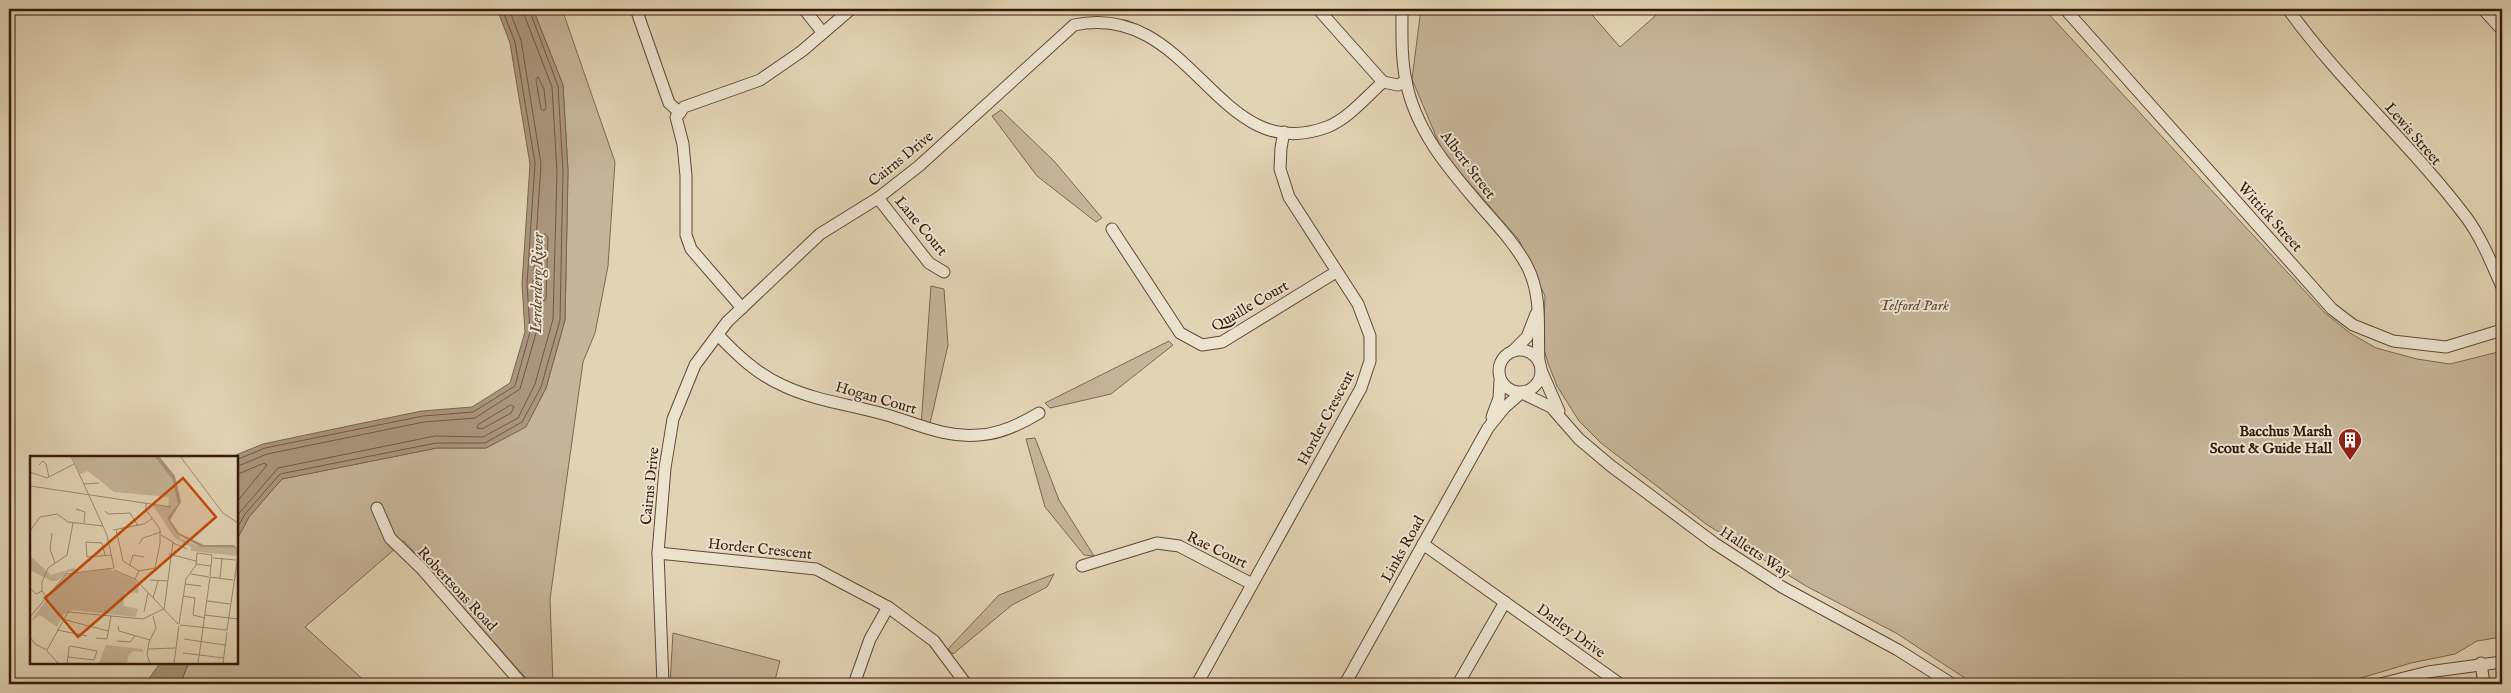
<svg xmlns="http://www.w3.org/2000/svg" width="2511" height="693" font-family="'IM FELL English',serif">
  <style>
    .green { fill: #c4b498; stroke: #7e6752 }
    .water { fill: #a8957b; stroke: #7b644e }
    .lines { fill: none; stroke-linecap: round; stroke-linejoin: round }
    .shore { stroke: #705843; stroke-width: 1 }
    .minor-casing { stroke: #624836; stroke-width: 13 }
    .minor { stroke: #ece3cf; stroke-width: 11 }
    .labels { text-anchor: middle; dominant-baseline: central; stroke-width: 4; stroke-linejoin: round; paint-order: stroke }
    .street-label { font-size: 15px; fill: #381a0b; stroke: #ece3cf }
    .park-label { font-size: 15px; font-style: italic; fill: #624835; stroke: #ece3cf }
    .poi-label { font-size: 15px; font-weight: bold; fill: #381a0b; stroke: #ece3cf; text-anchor: end }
    .water-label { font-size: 16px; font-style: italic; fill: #5f4532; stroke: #ece3cf }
    .inset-road { fill: none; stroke: #9d8a71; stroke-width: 1 }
    .view { fill: #c54c0c; fill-opacity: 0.15; stroke: #c54c0c; stroke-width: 2.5 }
    .inset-edge { fill: none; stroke: #381a0b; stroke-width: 2.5 }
  </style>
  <rect width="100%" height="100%" fill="#e1d4b5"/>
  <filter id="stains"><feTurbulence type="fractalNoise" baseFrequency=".004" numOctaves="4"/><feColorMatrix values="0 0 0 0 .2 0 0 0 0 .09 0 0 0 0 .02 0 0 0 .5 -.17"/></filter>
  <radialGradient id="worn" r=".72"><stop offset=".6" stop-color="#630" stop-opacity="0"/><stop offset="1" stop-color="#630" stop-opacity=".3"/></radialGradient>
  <g class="green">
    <polygon points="533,9 562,9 615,162 608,266 595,333 583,362 550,599 553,684 531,684 404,541 305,627 368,684 180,684 189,662 236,662 236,541 249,517 282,479 437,448 486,448 526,426 546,388 565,320 568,171 563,85"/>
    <polygon points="1421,9 1587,9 1620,47 1663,9 2044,9 2325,313 2350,333 2376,348 2417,359 2450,364 2502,351 2502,637 2477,641 2455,654 2411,663 2341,684 1974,684 1896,633 1806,586 1706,524 1601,443 1579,421 1557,386 1548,363 1543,346 1545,296 1519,240 1443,153 1412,79"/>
    <polygon points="1001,110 1054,161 1102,218 1096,222 1037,176 992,116"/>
    <polygon points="931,286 944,289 948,345 929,428 921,426"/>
    <polygon points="1169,341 1173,345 1111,394 1050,408 1045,403"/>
    <polygon points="1035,438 1059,500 1094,556 1084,555 1045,507 1026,439"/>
    <polygon points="1054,574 1047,587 1012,605 953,654 948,649 999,595"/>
    <polygon points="673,633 780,661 774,684 670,684"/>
  </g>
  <g class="water">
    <polygon points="497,9 533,9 563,85 568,171 565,320 546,388 526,427 486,448 437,448 282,479 249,517 236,541 236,457 231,457 263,444 358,424 422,411 472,407 510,383 525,332 522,284 530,164 510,43"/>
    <polygon points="161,662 189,662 180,684 145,684"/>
  </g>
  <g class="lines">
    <g class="shore">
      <polygon points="538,77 544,89 546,108 544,111 541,109 536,80"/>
      <polygon points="545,234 548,237 546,298 544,301 542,299 543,236"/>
      <polygon points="511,405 514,407 511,413 482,429 477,428 478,425"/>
      <polyline points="236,460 265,448 423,416 473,412 515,386 530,332 527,284 535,163 515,42 502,9"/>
      <polyline points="236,467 267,454 424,422 475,418 520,389 536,333 533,284 541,164 521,40 509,9"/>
      <polyline points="236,475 264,463 267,465 236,503"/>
      <polyline points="236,517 278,468 435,436 483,437 518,418 535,384 553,319 557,172 552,87 522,9"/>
      <polyline points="236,530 245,514 280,474 436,443 485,443 522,422 541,387 560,320 563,171 558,86 529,9"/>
    </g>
    <g class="minor-casing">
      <g id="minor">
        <polyline points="636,9 669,103 680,113"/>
        <polyline points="804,9 823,33"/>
        <polyline points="1318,9 1383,82"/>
        <path d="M 1402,9 C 1402,33 1401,57 1406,81 C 1415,129 1447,167 1478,203 C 1495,223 1514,242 1527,266 C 1543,297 1537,329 1539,362"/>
        <polyline points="2065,9 2332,309 2353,325 2393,341 2446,347 2502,330"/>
        <path d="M 2288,9 C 2341,83 2411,144 2466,217 C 2481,237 2492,264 2502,287"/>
        <polyline points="2483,9 2502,30"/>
        <polyline points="878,198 929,263 944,272"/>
        <polyline points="1112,229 1180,333 1202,345 1222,342 1336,272"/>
        <polyline points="742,308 691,249 686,235 686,176 683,144 676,117 684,107 760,80 802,51 851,9"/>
        <path d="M 718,335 C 737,355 758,375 784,386 C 816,401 853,405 887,415 C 918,424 945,438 979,435 C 1001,434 1021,424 1039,413"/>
        <circle cx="1520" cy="371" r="21"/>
        <polyline points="1513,351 1527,337 1536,314"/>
        <polyline points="1541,370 1559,411"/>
        <polyline points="1522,393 1551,407 1579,439 1611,466 1714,543 1782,587 1898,650 1952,684"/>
        <polyline points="1492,417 1499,398 1500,380"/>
        <polyline points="377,508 390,538 421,568 522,684"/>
        <polyline points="1423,544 1620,684"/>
        <polyline points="658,553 816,569 888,607 934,641 966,684"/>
        <polyline points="1082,566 1157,543 1179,546 1252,584"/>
        <polyline points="2481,663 2484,684"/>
        <path d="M 663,684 L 658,553 L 665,468 L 673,419 L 695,365 L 727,322 L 820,234 L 878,198 L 919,166 L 1074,25 C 1193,0 1217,169 1327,127 C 1348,119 1366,97 1383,82 L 1398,85 L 1406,81"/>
        <polyline points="854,684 870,639 888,607"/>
        <polyline points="1197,684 1361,388 1370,361 1370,336 1358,304 1289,197 1280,169 1281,148 1284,132"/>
        <polyline points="1345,684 1488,428 1504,408 1521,393"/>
        <polyline points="1458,684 1505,602"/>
        <polyline points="2380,684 2428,672 2502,662"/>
      </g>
    </g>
    <use href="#minor" class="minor"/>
  </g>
  <defs>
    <g id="building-pin" transform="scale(1.25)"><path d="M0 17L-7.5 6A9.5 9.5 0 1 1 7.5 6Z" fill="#8f2418" stroke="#ece3cf"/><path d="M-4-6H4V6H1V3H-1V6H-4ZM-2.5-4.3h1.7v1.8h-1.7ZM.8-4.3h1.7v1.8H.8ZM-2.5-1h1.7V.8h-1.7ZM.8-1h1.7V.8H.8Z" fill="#fff"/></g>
  </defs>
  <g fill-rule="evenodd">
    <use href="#building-pin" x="2350" y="440"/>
  </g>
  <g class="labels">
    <g class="street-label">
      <text transform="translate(2413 134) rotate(49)">Lewis Street</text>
      <text transform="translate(901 159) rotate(-39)">Cairns Drive</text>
      <text transform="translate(1468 165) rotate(53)">Albert Street</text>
      <text transform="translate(2270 217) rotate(48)">Wittick Street</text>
      <text transform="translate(921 226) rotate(50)">Lane Court</text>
      <text transform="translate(1250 306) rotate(-30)">Quaille Court</text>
      <text transform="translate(876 398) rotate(16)">Hogan Court</text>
      <text transform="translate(1326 418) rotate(-62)">Horder Crescent</text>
      <text transform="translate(650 486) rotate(-84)">Cairns Drive</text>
      <text transform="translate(760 549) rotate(6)">Horder Crescent</text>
      <text transform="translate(1403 549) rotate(-61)">Links Road</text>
      <text transform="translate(1217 550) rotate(26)">Rae Court</text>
      <text transform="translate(1755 552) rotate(33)">Halletts Way</text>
      <text transform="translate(457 589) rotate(47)">Robertsons Road</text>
      <text transform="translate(1571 631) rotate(36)">Darley Drive</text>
    </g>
    <g class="park-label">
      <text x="1914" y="305">Telford Park</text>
    </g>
    <g class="poi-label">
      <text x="2332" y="431">Bacchus Marsh<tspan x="2332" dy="17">Scout &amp; Guide Hall</tspan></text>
    </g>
    <g class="water-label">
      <text transform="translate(538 283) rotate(-89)">Lerderderg River</text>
    </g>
  </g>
  <g transform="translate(30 456)">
    <rect width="208" height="208" fill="#e1d4b5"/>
    <path d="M 42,0 L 124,0 L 142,23 L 148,48 L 137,62 L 151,83 L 171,91 L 207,92 L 207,100 L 161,95 L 161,91 L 144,81 L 122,48 L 138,50 L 139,41 L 84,36 L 58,15 L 50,18 ZM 0,100 L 21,119 L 43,112 L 48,115 L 38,116 L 27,125 L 21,125 L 0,114 ZM 79,113 L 105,124 L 109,130 L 108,137 L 95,136 L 93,150 L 108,153 L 106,161 L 43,154 L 34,158 L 27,171 L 10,159 L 0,166 L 35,119 ZM 76,189 L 113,193 L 113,196 L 104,195 L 99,198 L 97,207 L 69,207 Z" fill="#c4b498"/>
    <path d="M 124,0 L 129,0 L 145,20 L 151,46 L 140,64 L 149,77 L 174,89 L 204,89 L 207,92 L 171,91 L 147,78 L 137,62 L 148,48 L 142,23 Z" fill="#a8957b"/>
    <path class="inset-road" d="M 150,0 L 193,57 L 208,67M 9,9 L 13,5 L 16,8 L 19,21M 0,16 L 17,22 L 44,8M 54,28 L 69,27M 0,30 L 141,51M 46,53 L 55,56 L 54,67M 75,55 L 78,58 L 100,57 L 108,70M 86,73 L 93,105 L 109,115M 83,74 L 114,68 L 123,62M 0,75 L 10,61 L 27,58 L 38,66 L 73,70M 22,77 L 20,93 L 25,107M 131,79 L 143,86 L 134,154M 143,87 L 157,93M 109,88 L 113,82 L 131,76M 139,98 L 166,105M 75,99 L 72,87 L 56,86 L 57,101 L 82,99M 183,102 L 206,104M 166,108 L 181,110M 100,109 L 103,99 L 114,101M 84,114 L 105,123 L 148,168M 161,118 L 179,121M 180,121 L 203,124M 190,122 L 192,102M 105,123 L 109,115 L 125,112 L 130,87 L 130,73 L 116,54 L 116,47M 120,124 L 138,125M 155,128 L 171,130M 0,132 L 6,138 L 12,135M 153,140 L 165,142 L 163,159 L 175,162M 123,142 L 128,125M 18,143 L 12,135 L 12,126 L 18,112 L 37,99 L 43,67M 177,145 L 200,148M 114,156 L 118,137M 175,159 L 208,163M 0,161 L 36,118 L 84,112 L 77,79 L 41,0M 32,163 L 78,175M 149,168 L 156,123 L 166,109 L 167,97 L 182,99 L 180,120M 150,169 L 197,174M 88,170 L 89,175 L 120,184M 173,172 L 180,121M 27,174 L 57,180M 197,174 L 208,100M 0,181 L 5,188 L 17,194M 66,182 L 77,183 L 81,160M 154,183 L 195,189M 87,185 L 100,186 L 105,180M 118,193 L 146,192M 17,194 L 38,156 L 113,163 L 133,153M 17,195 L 28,207M 153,197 L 194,202M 37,207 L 38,201 L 39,191 L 40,190 L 67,195 L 64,204 L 38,201M 120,207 L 117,199 L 119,186 L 126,172 L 123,160M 144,207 L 149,170M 168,207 L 173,172M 193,207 L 197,176"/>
    <path class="view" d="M 153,22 L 186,61 L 48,181 L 15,142 Z"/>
    <rect width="208" height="208" class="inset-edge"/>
  </g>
  <rect width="2511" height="693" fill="none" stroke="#e1d4b5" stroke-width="30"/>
  <rect x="10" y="10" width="2491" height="673" fill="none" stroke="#381a0b" stroke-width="2.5"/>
  <rect x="15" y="15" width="2481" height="663" fill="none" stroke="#381a0b"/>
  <rect width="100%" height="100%" filter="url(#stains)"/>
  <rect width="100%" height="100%" fill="url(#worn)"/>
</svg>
